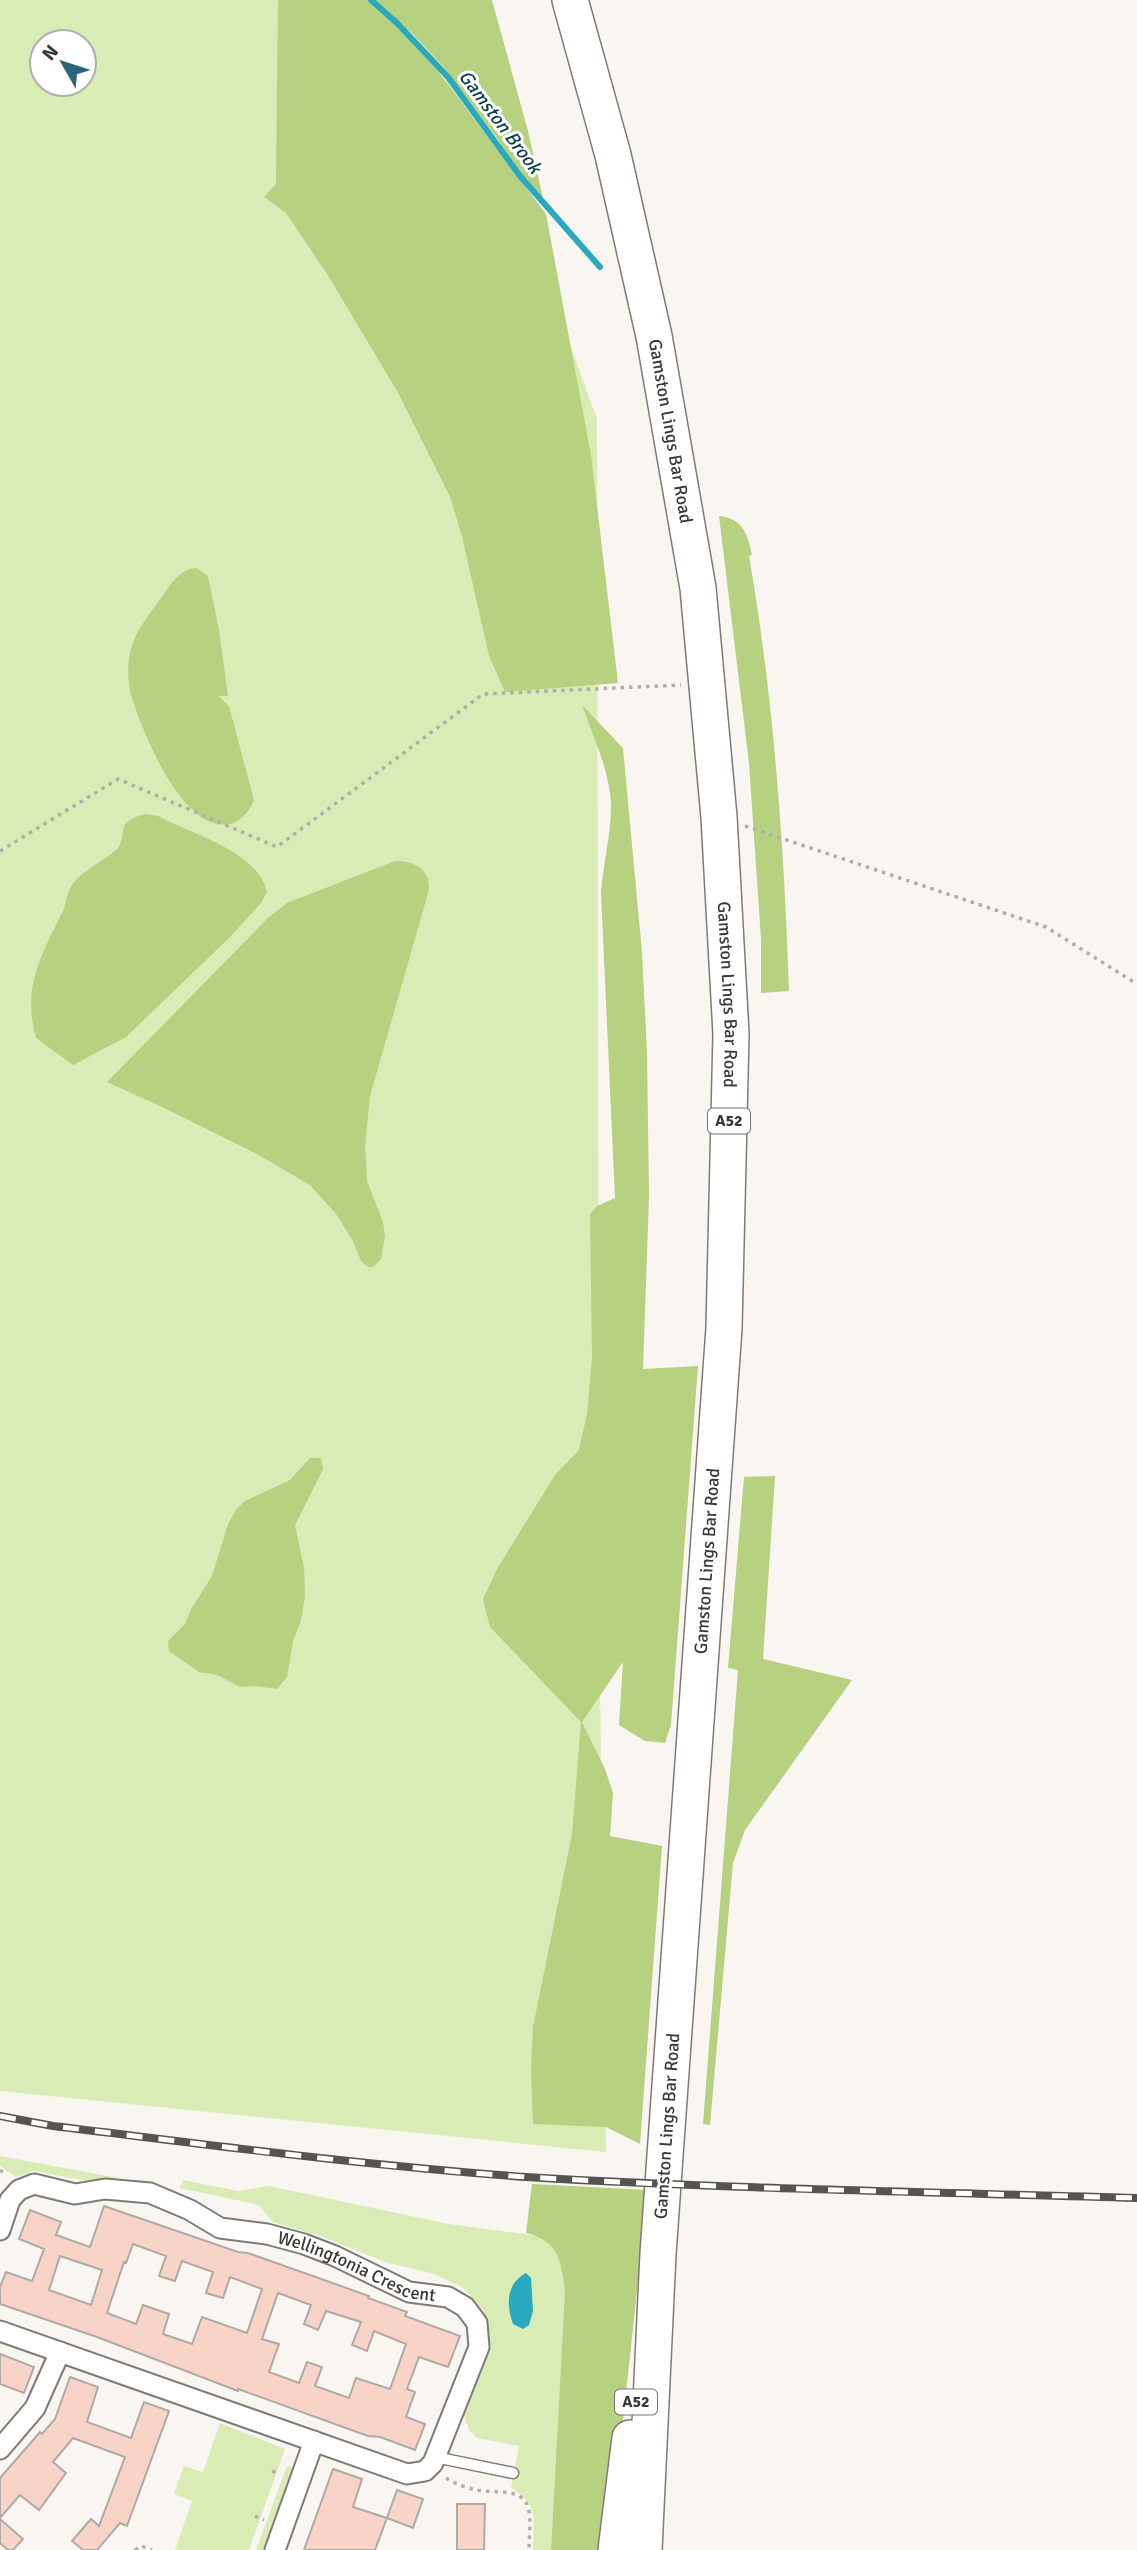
<svg xmlns="http://www.w3.org/2000/svg" width="1137" height="2550" font-family="Signika,sans-serif">
  <style>
    .green { fill: #d9ecb6; fill-rule: evenodd }
    .forest { fill: #b6d180 }
    .water { fill: #29a8c0 }
    .lines { fill: none; stroke-linecap: round; stroke-linejoin: round }
    .stream { stroke: #29a8c0; stroke-width: 6 }
    .building { fill: #f7d4c5; stroke: #afaaa7; stroke-width: 2; fill-rule: evenodd }
    .lane-casing { stroke: #7e7b77; stroke-width: 13 }
    .street-casing { stroke: #7e7b77; stroke-width: 23 }
    .highway-casing { stroke: #7e7b77; stroke-width: 38 }
    .path { stroke: #b1aeaa; stroke-width: 3.5; stroke-dasharray: 3.5 5; stroke-linecap: butt }
    .lane { stroke: #fff; stroke-width: 10 }
    .street { stroke: #fff; stroke-width: 19 }
    .highway { stroke: #fff; stroke-width: 35 }
    .rail-casing { stroke: #555451; stroke-width: 8 }
    .rail { stroke: #fff; stroke-width: 5; stroke-dasharray: 16; stroke-linecap: butt }
    .labels { text-anchor: middle; dominant-baseline: central; stroke-width: 6; stroke-linejoin: round; paint-order: stroke }
    .shield { fill: #fff; stroke: #747472; stroke-width: 2 }
    .shield-label { font-size: 16px; font-weight: bold; fill: #393836 }
    .street-label { font-size: 18px; fill: #393836; stroke: #fff }
    .water-label { font-size: 19px; font-style: italic; fill: #063e49; stroke: #fff }
  </style>
  <rect width="100%" height="100%" fill="#f9f5f0"/>
  <g class="green">
    <path d="M 0,0 L 445,0 L 597,419 L 599,1609 L 606,2152 L 0,2091 ZM 42,42 L 84,42 L 84,84 L 42,84 Z"/>
    <polygon points="0,2156 118,2178 82,2180 34,2171 16,2177 0,2166"/>
    <path d="M 183,2180 L 238,2191 L 269,2186 L 449,2224 L 539,2236 L 552,2245 L 560,2260 L 565,2290 L 551,2550 L 533,2550 C 533,2519 540,2505 511,2488 L 519,2446 L 477,2438 L 469,2430 L 463,2412 L 488,2344 L 489,2329 L 483,2310 L 462,2287 L 431,2273 L 388,2263 L 323,2237 L 273,2222 L 259,2205 L 180,2188 Z"/>
    <polygon points="220,2423 285,2449 249,2550 175,2550 192,2501 174,2494 184,2466 203,2472"/>
    <polygon points="287,2466 295,2468 265,2550 256,2550"/>
  </g>
  <g class="forest">
    <polygon points="278,0 367,0 401,29 422,50 546,214 591,455 618,683 505,692 489,656 462,536 450,497 397,391 329,277 286,213 264,197 276,184"/>
    <polygon points="373,0 492,0 528,131 544,203 509,159 499,141 443,66 411,32"/>
    <path d="M 719,516 C 743,518 748,535 752,555 L 749,556 C 774,700 784,845 789,991 L 761,993 L 761,939 L 749,763 Z"/>
    <path d="M 196,568 L 207,575 L 209,581 L 219,630 L 228,696 L 218,696 L 229,706 L 254,800 C 251,809 243,819 233,823 C 184,839 142,730 131,695 C 128,683 127,665 130,653 C 134,633 147,618 158,602 C 168,589 178,569 196,568 Z"/>
    <path d="M 582,705 L 623,748 L 642,952 L 647,1053 L 649,1197 L 643,1369 L 698,1366 L 671,1725 L 665,1743 L 645,1741 L 619,1725 L 623,1662 L 582,1722 L 605,1769 L 613,1793 L 610,1836 L 662,1846 L 640,2144 L 606,2127 L 533,2124 L 531,2068 L 533,2027 L 572,1834 L 581,1722 L 490,1627 L 483,1599 L 497,1569 L 555,1475 L 579,1450 L 587,1414 L 592,1357 L 590,1214 L 597,1206 L 615,1198 L 601,893 C 603,864 611,835 611,805 C 610,771 593,737 582,705 Z"/>
    <path d="M 145,814 L 158,816 C 191,834 258,851 267,892 L 261,903 L 229,938 L 126,1037 L 73,1065 L 36,1038 C 22,986 41,956 63,911 C 66,903 67,892 72,885 C 82,870 105,861 118,848 C 129,831 113,823 145,814 Z"/>
    <path d="M 395,861 C 414,861 430,868 429,890 L 370,1096 L 365,1146 L 367,1181 L 383,1222 L 385,1236 L 381,1259 L 373,1267 L 368,1267 L 361,1261 L 353,1241 L 336,1214 L 310,1185 L 257,1154 L 160,1106 L 107,1082 L 269,917 L 287,903 Z"/>
    <polygon points="310,1458 321,1458 323,1469 295,1525 304,1568 305,1596 301,1621 293,1641 287,1677 277,1689 254,1686 240,1687 217,1675 199,1672 169,1651 168,1641 185,1624 191,1609 212,1576 228,1524 236,1510 245,1501 290,1480"/>
    <polygon points="775,1476 763,1659 852,1680 745,1830 733,1863 710,2125 703,2124 738,1670 728,1668 744,1477"/>
    <path d="M 532,2184 L 648,2190 L 609,2550 L 551,2550 L 565,2290 C 560,2259 559,2241 526,2233 Z"/>
  </g>
  <path class="water" d="M 526,2273 L 531,2278 L 533,2311 L 529,2325 L 523,2329 L 513,2324 C 506,2304 506,2284 526,2273 Z"/>
  <g class="lines">
    <polyline class="stream" points="371,0 397,23 448,77 520,176 600,267"/>
  </g>
  <g class="building">
    <path d="M 104,2206 L 238,2252 L 248,2253 L 369,2296 L 368,2298 L 407,2312 L 405,2316 L 460,2336 L 448,2367 L 419,2357 L 407,2389 L 415,2392 L 406,2417 L 425,2424 L 415,2450 L 380,2437 L 368,2436 L 238,2389 L 238,2391 L 97,2337 L 0,2304 L 0,2287 L 6,2272 L 32,2281 L 44,2249 L 19,2239 L 30,2210 L 61,2222 L 56,2235 L 90,2247 ZM 133,2244 L 166,2256 L 159,2276 L 175,2281 L 182,2261 L 213,2272 L 206,2293 L 223,2298 L 230,2277 L 262,2289 L 247,2333 L 202,2317 L 192,2344 L 163,2334 L 169,2314 L 143,2305 L 136,2324 L 107,2313 L 124,2262 L 126,2263 ZM 60,2256 L 102,2270 L 91,2305 L 49,2290 ZM 278,2293 L 311,2305 L 304,2324 L 318,2330 L 326,2311 L 361,2322 L 352,2345 L 367,2351 L 374,2331 L 406,2344 L 390,2389 L 356,2378 L 349,2398 L 315,2386 L 322,2367 L 307,2362 L 299,2383 L 269,2372 L 279,2344 L 262,2339 Z"/>
    <polygon points="0,2354 34,2367 24,2393 0,2384"/>
    <polygon points="70,2377 98,2387 87,2422 131,2438 144,2402 169,2411 127,2526 120,2523 97,2550 83,2550 72,2541 91,2519 99,2526 125,2457 73,2438 53,2462 66,2473 39,2510 20,2495 0,2518 0,2478 40,2432 42,2434 55,2419"/>
    <polygon points="333,2469 362,2479 353,2507 387,2518 375,2550 304,2550"/>
    <polygon points="397,2490 423,2499 413,2528 387,2518"/>
    <polygon points="457,2504 485,2504 484,2550 457,2550"/>
    <polygon points="0,2519 23,2539 13,2550 8,2550 0,2543"/>
  </g>
  <g class="lines">
    <g class="lane-casing">
      <polyline id="lane" points="435,2457 513,2473"/>
    </g>
    <g class="street-casing">
      <g id="street">
        <path id="s1" d="M 0,2230 L 10,2200 L 19,2190 L 34,2184 L 75,2194 L 105,2189 L 150,2193 L 190,2210 L 220,2228 L 267,2234 L 304,2244 L 335,2256 L 409,2292 L 448,2297 L 465,2307 L 477,2323 L 479,2347 L 433,2463 L 425,2471 L 407,2474 L 0,2331"/>
        <polyline points="0,2449 35,2408 60,2352"/>
        <polyline points="275,2550 314,2441"/>
      </g>
    </g>
    <g class="highway-casing">
      <g id="highway">
        <path id="s2" d="M 570,0 L 613,155 L 654,336 L 698,588 L 719,817 L 731,1034 L 724,1328 L 658,2254 L 644,2550"/>
        <polyline points="616,2550 630,2438"/>
      </g>
    </g>
    <g class="path">
      <polyline points="745,826 1046,927 1137,984"/>
      <polyline points="0,851 118,779 277,847 483,694 681,685"/>
      <polyline points="0,2170 6,2175"/>
      <polyline points="272,2471 279,2474"/>
      <path d="M 446,2478 C 455,2484 467,2488 477,2490 C 494,2494 525,2486 529,2511 C 531,2523 529,2537 529,2550"/>
      <polyline points="255,2516 264,2520"/>
      <polyline points="135,2550 141,2546 152,2550"/>
    </g>
    <use href="#lane" class="lane"/>
    <use href="#street" class="street"/>
    <use href="#highway" class="highway"/>
    <g class="rail-casing">
      <path id="rail" d="M 0,2116 L 53,2126 C 211,2145 368,2166 526,2177 C 729,2189 933,2192 1137,2198"/>
    </g>
    <use href="#rail" class="rail"/>
  </g>
  <g class="labels">
    <g class="shield">
      <rect x="708" y="1108.5" width="42" height="25" rx="5"/>
      <rect x="615" y="2389.5" width="42" height="25" rx="5"/>
    </g>
    <g class="shield-label">
      <text x="729" y="1121">A52</text>
      <text x="636" y="2402">A52</text>
    </g>
    <g class="street-label">
      <text stroke="none"><textPath href="#s2" startOffset="443">Gamston Lings Bar Road</textPath></text>
      <text stroke="none"><textPath href="#s2" startOffset="1010">Gamston Lings Bar Road</textPath></text>
      <text transform="translate(707 1561) rotate(-86)">Gamston Lings Bar Road</text>
      <text transform="translate(667 2126) rotate(-86)">Gamston Lings Bar Road</text>
      <text stroke="none"><textPath href="#s1" startOffset="401">Wellingtonia Crescent</textPath></text>
    </g>
    <g class="water-label">
      <text transform="translate(500 122) rotate(53)">Gamston Brook</text>
    </g>
  </g>
  <g transform="translate(63 63) rotate(309)"><circle r="33" fill="#ffffff" stroke="#b0afaf" stroke-width="2"/>
  <path d="M0-5L12 26L0 18L-12 26Z" fill="#29647c"/>
  <text y="-10" font-size="19" font-weight="bold" text-anchor="middle" fill="#393836">N</text>
  </g>
</svg>
